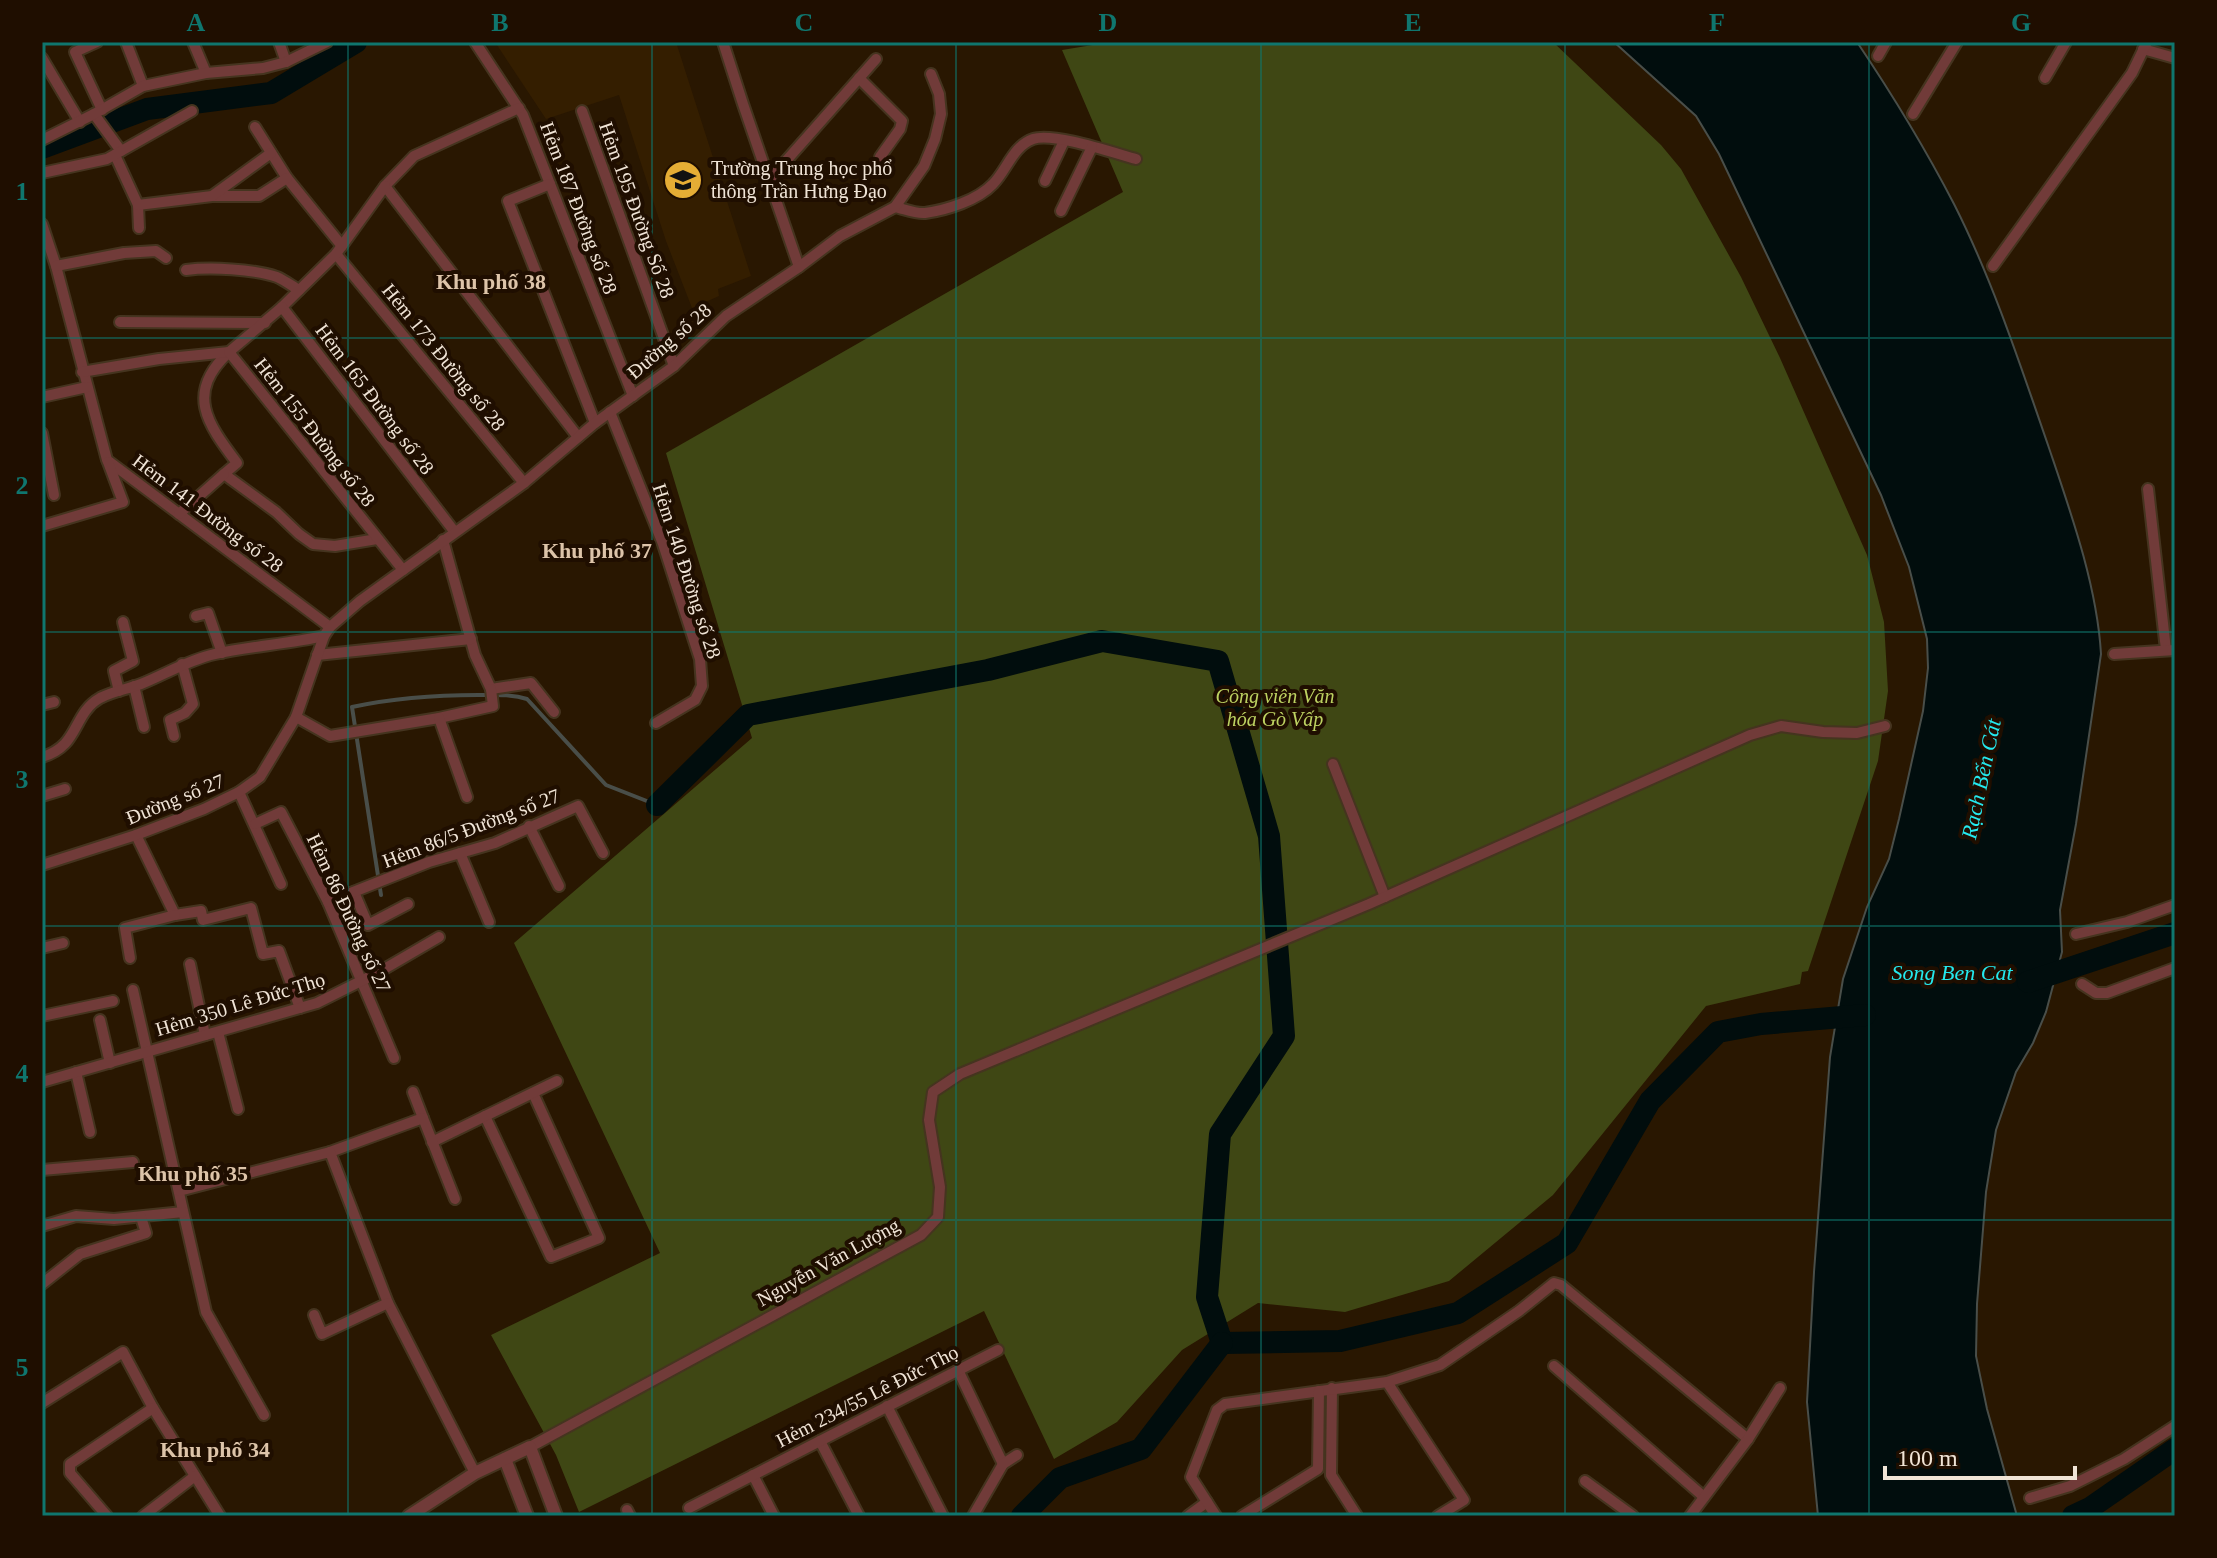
<svg xmlns="http://www.w3.org/2000/svg" width="2217" height="1558" font-family="Georgia,serif">
  <style>
    .built { fill: #341e00 }
    .green { fill: #3f4714 }
    .water { fill: #010d0d; stroke: #494e49; stroke-width: 2 }
    .lines { fill: none; stroke-linecap: round; stroke-linejoin: round }
    .stream { stroke: #494e49; stroke-width: 4 }
    .river { stroke: #010d0d; stroke-width: 22 }
    .minor-casing { stroke: #45341f; stroke-width: 14 }
    .tertiary-casing { stroke: #45341f; stroke-width: 16 }
    .minor { stroke: #713b39; stroke-width: 10 }
    .tertiary { stroke: #713b39; stroke-width: 12 }
    .grid { fill: none; stroke: #0f766e; stroke-width: 2; stroke-opacity: 0.55 }
    .labels { text-anchor: middle; dominant-baseline: central; stroke-width: 8; stroke-linejoin: round; paint-order: stroke }
    .poi-label { font-size: 20px; fill: #f0e4d6; stroke: #1f0e00; text-anchor: start }
    .street-label { font-size: 20px; fill: #f0e4d6; stroke: #1f0e00 }
    .park-label { font-size: 20px; font-style: italic; fill: #bdd261; stroke: #1f0e00 }
    .neighbourhood-label { font-size: 22px; font-weight: bold; fill: #ddc4a9; stroke: #1f0e00 }
    .water-label { font-size: 22px; font-style: italic; fill: #24e9ee; stroke: #1f0e00 }
    .neatline { fill: none; stroke: #0f766e; stroke-width: 3 }
    .grid-label { font-size: 26px; text-anchor: middle; font-weight: bold; fill: #0f766e }
  </style>
  <rect width="100%" height="100%" fill="#291701"/>
  <polygon class="built" points="495,42 676,42 751,276 718,289 719,296 692,308 666,241 619,95 546,119"/>
  <polygon class="green" points="1111,42 1553,42 1661,145 1681,169 1741,277 1780,358 1867,555 1884,622 1888,691 1878,761 1808,971 1802,972 1800,984 1706,1006 1553,1195 1449,1281 1345,1312 1258,1303 1182,1350 1117,1422 1054,1459 984,1311 579,1512 556,1455 491,1335 660,1253 514,943 752,738 666,453 1123,192 1062,50"/>
  <path class="water" d="M 1614,42 L 1857,42 C 1892,94 1925,148 1954,204 C 1993,281 2021,367 2049,448 C 2071,513 2097,586 2101,654 L 2076,824 L 2060,910 L 2062,952 L 2046,1012 L 2033,1043 L 2016,1072 L 1996,1130 L 1986,1192 L 1977,1304 L 1976,1356 L 1987,1409 L 2017,1516 L 1818,1516 L 1807,1402 L 1814,1272 L 1830,1057 L 1843,979 L 1867,907 L 1889,859 L 1899,819 L 1923,711 L 1928,668 L 1927,639 L 1909,567 L 1881,495 L 1719,154 L 1696,116 Z"/>
  <g class="lines">
    <path class="stream" d="M 381,895 L 352,707 C 394,698 435,695 478,695 C 495,695 511,694 527,699 L 606,785 L 657,805"/>
    <g class="river">
      <polyline points="42,148 147,109 271,93 356,42"/>
      <polyline points="657,805 748,715 988,670 1102,641 1218,661 1269,836 1284,1036 1220,1134 1207,1297 1222,1343 1340,1341 1458,1313 1567,1243 1650,1101 1718,1032 1761,1024 1865,1015"/>
      <polyline points="2028,982 2175,933"/>
      <polyline points="1022,1516 1060,1478 1141,1449 1222,1343"/>
      <polyline points="2073,1516 2090,1508 2175,1449"/>
    </g>
    <g class="minor-casing">
      <g id="minor">
        <polyline points="97,42 75,52 102,110"/>
        <polyline points="126,42 143,86"/>
        <polyline points="193,42 206,73"/>
        <polyline points="279,42 286,62"/>
        <polyline points="475,42 523,115 633,396"/>
        <polyline points="723,42 743,104 799,267"/>
        <polyline points="2143,49 2175,58"/>
        <polyline points="1878,56 1886,42"/>
        <polyline points="42,58 80,122"/>
        <polyline points="859,78 902,121 900,129 880,157"/>
        <polyline points="2045,78 2066,42"/>
        <polyline points="519,108 414,156 385,186 578,437"/>
        <polyline points="582,111 674,366"/>
        <polyline points="94,114 121,151"/>
        <polyline points="1913,114 1957,42"/>
        <polyline points="255,127 287,178 342,246"/>
        <polyline points="42,140 94,114 143,86 206,73 263,68 286,62 327,42"/>
        <polyline points="115,155 138,205 139,228"/>
        <polyline points="42,173 107,159 192,111"/>
        <polyline points="770,179 876,59"/>
        <polyline points="1045,181 1064,141"/>
        <polyline points="550,184 508,201 595,423"/>
        <polyline points="212,196 259,196 287,178"/>
        <polyline points="138,205 212,196 271,153"/>
        <path d="M 895,207 C 904,209 916,214 925,213 C 947,210 978,200 993,184 C 1007,170 1013,146 1033,139 C 1053,132 1114,153 1136,159"/>
        <polyline points="1061,211 1092,147"/>
        <polyline points="42,224 56,266 107,460 330,627"/>
        <polyline points="336,254 524,483"/>
        <polyline points="56,266 124,253 156,251 166,258"/>
        <polyline points="1993,266 2132,73 2147,42"/>
        <path d="M 186,270 C 210,267 254,269 277,277 C 284,280 292,286 299,290"/>
        <polyline points="282,307 336,254 385,186"/>
        <polyline points="120,322 265,323"/>
        <path d="M 229,352 C 185,393 207,423 237,463 L 224,474 L 276,512 L 299,534 L 313,544 L 335,546 L 377,539"/>
        <polyline points="82,372 159,359 229,352"/>
        <polyline points="42,397 87,387"/>
        <polyline points="610,412 663,544 700,659 702,686 695,700 656,723"/>
        <polyline points="42,433 54,495"/>
        <polyline points="2148,489 2166,650"/>
        <polyline points="179,514 224,474"/>
        <polyline points="42,526 123,502 108,462"/>
        <polyline points="443,540 475,655 491,689 531,683 554,712"/>
        <polyline points="403,570 229,352 282,307 454,531"/>
        <polyline points="196,616 208,613 222,653"/>
        <polyline points="2114,654 2175,650"/>
        <polyline points="317,655 471,639"/>
        <polyline points="134,686 144,727"/>
        <polyline points="119,691 114,671 133,661 123,622"/>
        <polyline points="42,705 54,702"/>
        <polyline points="296,717 330,736 439,718 493,706 491,689"/>
        <polyline points="439,718 467,797"/>
        <polyline points="174,736 170,720 185,713 193,704 182,664"/>
        <path d="M 42,757 C 80,746 72,714 100,698 C 113,691 128,689 141,684 C 166,674 188,660 215,654 C 251,646 288,644 324,636"/>
        <polyline points="1333,764 1385,897"/>
        <polyline points="239,792 281,884"/>
        <polyline points="42,796 65,789"/>
        <polyline points="255,824 281,812 328,902 394,1058"/>
        <polyline points="529,826 559,886"/>
        <polyline points="136,835 175,915 201,911 203,920 251,908 263,954 279,951 300,1008"/>
        <polyline points="460,853 489,922"/>
        <polyline points="42,865 136,835 204,809 239,792 260,777 296,717 324,636 330,627 360,601 524,483 595,423 674,366 726,316 799,267 840,236 895,207 924,166 935,139 941,114 939,94 931,74"/>
        <polyline points="354,892 368,925 408,904"/>
        <polyline points="328,902 429,862 495,843 578,806 603,853"/>
        <polyline points="2076,934 2127,922 2175,905"/>
        <polyline points="42,948 63,943"/>
        <polyline points="130,958 125,928 175,915"/>
        <polyline points="190,964 205,1035"/>
        <polyline points="2082,984 2096,993 2107,993 2175,968"/>
        <polyline points="133,990 206,1312 264,1415"/>
        <polyline points="42,1016 113,1001"/>
        <polyline points="100,1020 110,1063"/>
        <polyline points="218,1032 238,1109"/>
        <polyline points="76,1072 90,1132"/>
        <polyline points="42,1082 317,1003 379,972 439,937"/>
        <polyline points="413,1092 423,1118"/>
        <polyline points="485,1116 551,1257 599,1238 533,1093"/>
        <polyline points="432,1142 557,1081"/>
        <polyline points="330,1152 423,1118 455,1199"/>
        <polyline points="42,1170 133,1162"/>
        <polyline points="179,1191 330,1152 388,1303 475,1473"/>
        <polyline points="42,1226 76,1216 114,1219 183,1212"/>
        <polyline points="42,1284 80,1254 146,1233 141,1217"/>
        <polyline points="314,1315 322,1334 388,1303"/>
        <polyline points="1554,1366 1704,1497"/>
        <polyline points="958,1370 1003,1464"/>
        <polyline points="1387,1382 1464,1500 1438,1516"/>
        <polyline points="1332,1388 1331,1475 1357,1516"/>
        <polyline points="42,1403 123,1352 153,1408 220,1516"/>
        <polyline points="887,1406 943,1516"/>
        <polyline points="820,1441 859,1516"/>
        <polyline points="530,1447 921,1235 938,1217 940,1187 929,1120 933,1092 960,1074 1369,904 1750,735 1781,726 1823,732 1857,733 1885,726"/>
        <polyline points="753,1475 774,1516"/>
        <polyline points="1585,1481 1633,1516"/>
        <polyline points="2030,1498 2070,1486 2124,1459 2175,1426"/>
        <polyline points="689,1508 998,1350"/>
        <polyline points="627,1510 630,1516"/>
        <polyline points="107,1516 70,1473 70,1464 153,1408"/>
        <polyline points="143,1516 195,1476"/>
        <polyline points="973,1516 1003,1464 1017,1455"/>
        <polyline points="1188,1516 1207,1502"/>
        <polyline points="1216,1516 1191,1477 1217,1410 1225,1404 1387,1382 1440,1365 1519,1311 1554,1283 1561,1285 1748,1439"/>
        <polyline points="1242,1516 1318,1469 1319,1391"/>
        <polyline points="1690,1516 1748,1439 1780,1388"/>
      </g>
    </g>
    <g class="tertiary-casing">
      <g id="tertiary">
        <polyline points="505,1459 527,1516"/>
        <polyline points="409,1516 475,1473 530,1447 556,1516"/>
      </g>
    </g>
    <use href="#minor" class="minor"/>
    <use href="#tertiary" class="tertiary"/>
  </g>
  <path class="grid" d="M 348,42 L 348,1516M 652,42 L 652,1516M 956,42 L 956,1516M 1261,42 L 1261,1516M 1565,42 L 1565,1516M 1869,42 L 1869,1516M 42,338 L 2175,338M 42,632 L 2175,632M 42,926 L 2175,926M 42,1220 L 2175,1220"/>
  <defs>
    <g id="school-disc" transform="scale(2)"><circle r="9.5" fill="#e5ad35" stroke="#1f0e00"/><path d="M0-5L7-2L0 1L-7-2ZM-4 1L0 2.5L4 1V4Q0 6-4 4Z" fill="#111"/></g>
  </defs>
  <g fill-rule="evenodd">
    <use href="#school-disc" x="683" y="180"/>
  </g>
  <g class="labels">
    <g class="poi-label">
      <text x="711" y="168">Trường Trung học phổ<tspan x="711" dy="23">thông Trần Hưng Đạo</tspan></text>
    </g>
    <g class="street-label">
      <text transform="translate(579 208) rotate(69)">Hẻm 187 Đường số 28</text>
      <text transform="translate(637 210) rotate(70)">Hẻm 195 Đường Số 28</text>
      <text transform="translate(669 341) rotate(-41)">Đường số 28</text>
      <text transform="translate(444 357) rotate(51)">Hẻm 173 Đường số 28</text>
      <text transform="translate(375 399) rotate(53)">Hẻm 165 Đường số 28</text>
      <text transform="translate(315 432) rotate(52)">Hẻm 155 Đường số 28</text>
      <text transform="translate(208 513) rotate(37)">Hẻm 141 Đường số 28</text>
      <text transform="translate(687 571) rotate(72)">Hẻm 140 Đường số 28</text>
      <text transform="translate(175 799) rotate(-22)">Đường số 27</text>
      <text transform="translate(471 828) rotate(-21)">Hẻm 86/5 Đường số 27</text>
      <text transform="translate(349 913) rotate(65)">Hẻm 86 Đường số 27</text>
      <text transform="translate(240 1004) rotate(-17)">Hẻm 350 Lê Đức Thọ</text>
      <text transform="translate(828 1262) rotate(-29)">Nguyễn Văn Lượng</text>
      <text transform="translate(867 1396) rotate(-27)">Hẻm 234/55 Lê Đức Thọ</text>
    </g>
    <g class="park-label">
      <text x="1275" y="696">Công viên Văn<tspan x="1275" dy="23">hóa Gò Vấp</tspan></text>
    </g>
    <g class="neighbourhood-label">
      <text x="491" y="281">Khu phố 38</text>
      <text x="597" y="550">Khu phố 37</text>
      <text x="193" y="1173">Khu phố 35</text>
      <text x="215" y="1449">Khu phố 34</text>
    </g>
    <g class="water-label">
      <text transform="translate(1981 779) rotate(-78)">Rạch Bến Cát</text>
      <text x="1952" y="972">Song Ben Cat</text>
    </g>
  </g>
  <rect width="2217" height="1558" fill="none" stroke="#1f0e00" stroke-width="88"/>
  <path d="M1885 1466v12h190v-12" fill="none" stroke="#f0e4d6" stroke-width="4"/>
  <text x="1897" y="1466" font-size="24" fill="#f0e4d6" stroke="#1f0e00" stroke-width="6" paint-order="stroke">100 m</text>
  <rect x="44" y="44" width="2129" height="1470" class="neatline"/>
  <g class="grid-label">
    <text x="196" y="31">A</text>
    <text x="500" y="31">B</text>
    <text x="804" y="31">C</text>
    <text x="1108" y="31">D</text>
    <text x="1413" y="31">E</text>
    <text x="1717" y="31">F</text>
    <text x="2021" y="31">G</text>
    <text x="22" y="200">1</text>
    <text x="22" y="494">2</text>
    <text x="22" y="788">3</text>
    <text x="22" y="1082">4</text>
    <text x="22" y="1376">5</text>
  </g>
</svg>
